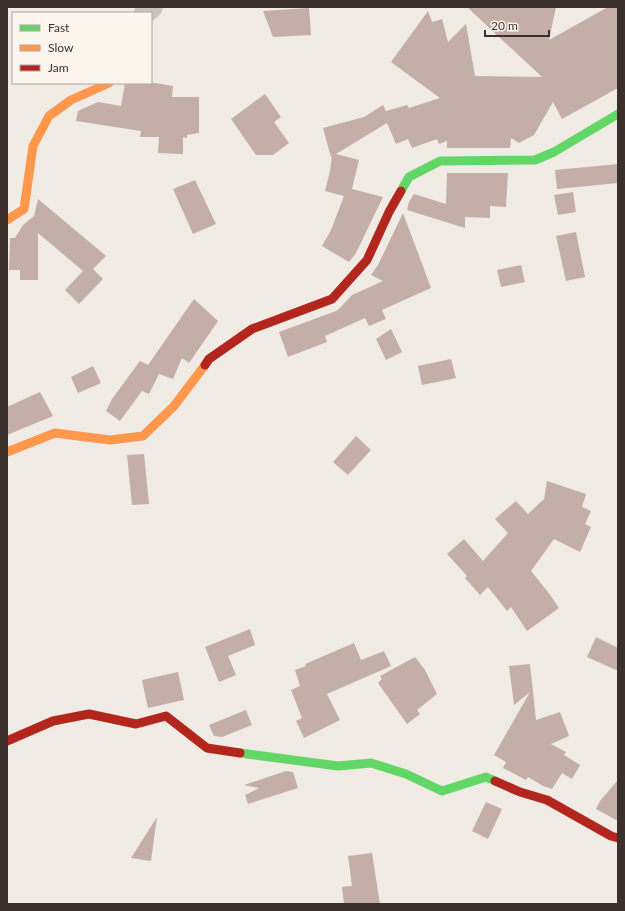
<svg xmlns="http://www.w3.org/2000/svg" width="625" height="911" font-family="Lato,sans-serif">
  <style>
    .building { fill: #c3afa7 }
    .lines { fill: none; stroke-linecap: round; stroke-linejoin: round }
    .street { stroke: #c9c3be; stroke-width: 22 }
    .fast { stroke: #63d668; stroke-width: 9 }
    .slow { stroke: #ff974d; stroke-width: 9 }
    .jam { stroke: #b3261e; stroke-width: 9 }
  </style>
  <rect width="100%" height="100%" fill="#f0ebe5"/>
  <g class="building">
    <polygon points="467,7 556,7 549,40 608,7 618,7 618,88 562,119 553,102 534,135 519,143 511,138 510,148 447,148 447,141 439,144 437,139 412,148 408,139 396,144 387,123 336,154 359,160 352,189 383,197 356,253 349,262 322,246 331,230 344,196 325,191 330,171 332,156 331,157 323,128 364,117 383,105 386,111 407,105 409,108 440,98 391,62 428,11 432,22 442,19 448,42 466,24 475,76 542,77"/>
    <polygon points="309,8 311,35 273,37 263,11"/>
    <polygon points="125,83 156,83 173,86 172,97 199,97 199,133 187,135 187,138 183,137 183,154 158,153 159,137 140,137 141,131 76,121 78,111 98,102 121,106"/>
    <polygon points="265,94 281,117 274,122 289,143 273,155 256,155 231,119"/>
    <polygon points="618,164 618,183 557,189 555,170"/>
    <polygon points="447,173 508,173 506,207 490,206 490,218 465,217 465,228 407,210 409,202 414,194 446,204"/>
    <polygon points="195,180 216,224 193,234 173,189"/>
    <polygon points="573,192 576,212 558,215 554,195"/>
    <polygon points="38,199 106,256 93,269 103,279 79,304 65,290 83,271 38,233 38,280 20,280 20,270 9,270 10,238 15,238 23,225 34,216"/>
    <polygon points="403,213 431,288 382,310 386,319 369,326 365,318 325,336 327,342 288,357 279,332 336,311 340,308 352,295 383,281 371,275 378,265"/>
    <polygon points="576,232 585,277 566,281 556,236"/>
    <polygon points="521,265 525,282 501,287 497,270"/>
    <polygon points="194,299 218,321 189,363 182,358 173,379 159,374 149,394 142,391 120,421 106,411 112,399 140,361 148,365"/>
    <polygon points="391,329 402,352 386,360 376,339"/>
    <polygon points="451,359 456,378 422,385 418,366"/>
    <polygon points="93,366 101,383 78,393 71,377"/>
    <polygon points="40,392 53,416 7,435 7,407"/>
    <polygon points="356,436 371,450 348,475 333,462"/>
    <polygon points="144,454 149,504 132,505 127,455"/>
    <polygon points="547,481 586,494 582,507 591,511 585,524 591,527 580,552 554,539 531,571 548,592 559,608 527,631 511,607 507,611 488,587 480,595 465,578 467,576 447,554 464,539 483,561 508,533 495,519 516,501 528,514 544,499"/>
    <polygon points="250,629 255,645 228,656 236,675 219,682 205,647"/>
    <polygon points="596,637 618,648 618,671 587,657"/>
    <polygon points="354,643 361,660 384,651 391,666 327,694 340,720 304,738 296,721 302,718 291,690 300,686 295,670 306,666 305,664"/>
    <polygon points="415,657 425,670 437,694 417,710 420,714 407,724 378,683 382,679 380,676"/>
    <polygon points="530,664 536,720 560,712 569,736 551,744 566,752 564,755 580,765 572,779 562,773 552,789 543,786 528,777 526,780 503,768 506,762 494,755 530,692 514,705 509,666"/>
    <polygon points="178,672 184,700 148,708 142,680"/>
    <polygon points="246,710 252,725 222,737 214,736 209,725"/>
    <polygon points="286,771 293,772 298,788 248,804 245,795 259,788 244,785"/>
    <polygon points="618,780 618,821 596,809 600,801"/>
    <polygon points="486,802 502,809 488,839 472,831"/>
    <polygon points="157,817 151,861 131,858"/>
    <polygon points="372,853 380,904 344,904 342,887 352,886 348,856"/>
  </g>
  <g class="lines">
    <polyline class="street" points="145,13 152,7"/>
    <g class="fast">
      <polyline points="401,191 409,177 440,161 535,160 554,152 618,114"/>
      <polyline points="240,753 338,766 371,763 406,774 442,791 486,777 495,781"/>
    </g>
    <g class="slow">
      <polyline points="7,220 24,209 33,146 49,116 71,100 109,83"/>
      <polyline points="7,452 55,433 110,440 143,436 174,406 205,365"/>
    </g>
    <g class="jam">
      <polyline points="205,365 209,359 252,329 332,299 367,260 389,212 401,191"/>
      <polyline points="7,741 53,721 89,714 136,724 166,716 207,748 240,753"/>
      <polyline points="495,781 520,792 547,800 611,836 618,838"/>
    </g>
  </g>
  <rect width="625" height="911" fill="none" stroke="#3b302b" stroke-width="16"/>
  <rect x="12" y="12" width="140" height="72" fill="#fbf5ee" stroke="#aea6a0"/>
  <rect x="20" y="25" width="20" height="6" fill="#63d668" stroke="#aea6a0"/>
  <text x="48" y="32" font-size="12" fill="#3b302b">Fast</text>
  <rect x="20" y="45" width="20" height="6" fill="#ff974d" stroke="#aea6a0"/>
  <text x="48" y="52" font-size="12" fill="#3b302b">Slow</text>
  <rect x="20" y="65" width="20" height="6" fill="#b3261e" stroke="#aea6a0"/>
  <text x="48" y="72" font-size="12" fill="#3b302b">Jam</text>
  <path d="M485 30v6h64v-6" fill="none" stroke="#3b302b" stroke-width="2"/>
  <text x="491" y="30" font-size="12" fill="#3b302b" stroke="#fbf5ee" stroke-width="3" paint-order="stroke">20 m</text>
</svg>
